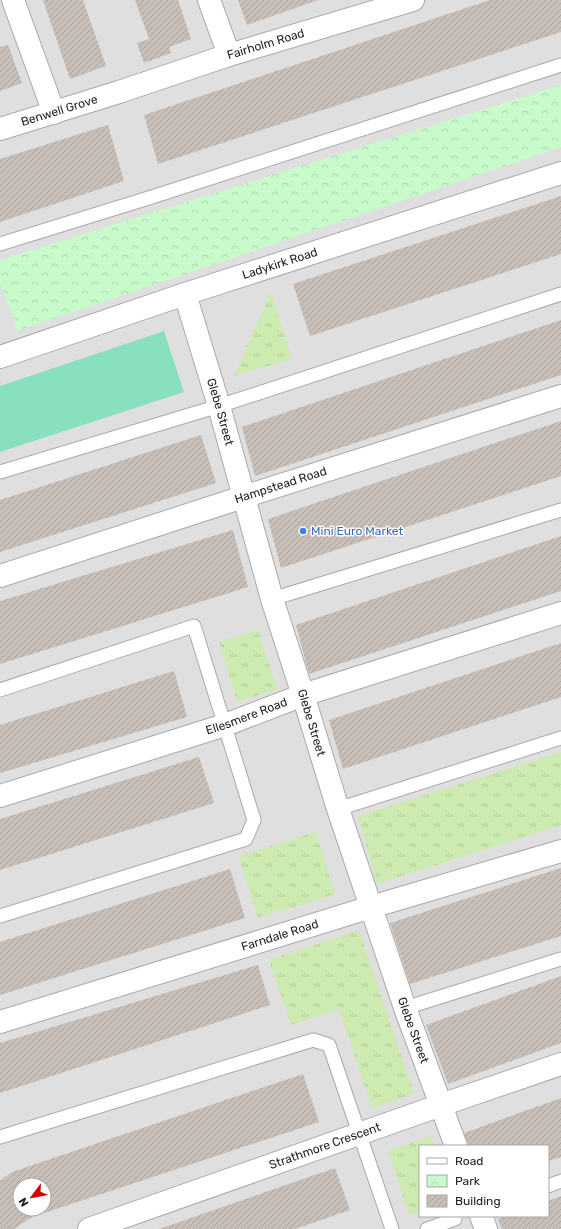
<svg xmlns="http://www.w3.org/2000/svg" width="561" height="1229" font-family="Rubik,sans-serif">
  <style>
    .residential { fill: #e0dfdf; fill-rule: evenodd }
    .grass { fill: url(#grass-tufts) }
    .park { fill: url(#park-crowns) }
    .pitch { fill: #88e0be }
    .building { fill: url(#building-hatch); fill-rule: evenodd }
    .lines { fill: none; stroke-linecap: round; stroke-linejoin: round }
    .lane-casing { stroke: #a9a9a9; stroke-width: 15 }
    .street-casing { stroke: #a9a9a9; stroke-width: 24 }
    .lane { stroke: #fff; stroke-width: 13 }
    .street { stroke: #fff; stroke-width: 22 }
    .shop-dot { fill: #3f7fe0; stroke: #fff; stroke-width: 1.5 }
    .labels { text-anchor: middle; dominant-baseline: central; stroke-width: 3; stroke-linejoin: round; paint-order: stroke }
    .street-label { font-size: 12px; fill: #222; stroke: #fff }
    .shop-label { font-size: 12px; fill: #366cbe; stroke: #fff; text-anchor: start }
  </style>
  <defs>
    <pattern id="grass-tufts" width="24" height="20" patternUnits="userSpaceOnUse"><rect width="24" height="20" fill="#cdebb0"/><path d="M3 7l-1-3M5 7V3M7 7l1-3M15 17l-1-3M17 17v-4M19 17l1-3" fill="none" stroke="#b0c997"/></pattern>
    <pattern id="park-crowns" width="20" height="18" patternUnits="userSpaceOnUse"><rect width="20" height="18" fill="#c8facc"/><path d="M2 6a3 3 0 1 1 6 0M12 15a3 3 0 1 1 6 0" fill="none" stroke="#acd6af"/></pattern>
    <pattern id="building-hatch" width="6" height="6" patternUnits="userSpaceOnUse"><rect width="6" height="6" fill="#c7bfb8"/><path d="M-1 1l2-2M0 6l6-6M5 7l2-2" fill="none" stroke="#aba49e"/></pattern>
  </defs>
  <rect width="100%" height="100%" fill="#f2efe9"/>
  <path class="residential" d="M 0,0 L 561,0 L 561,1229 L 0,1229 ZM 420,1146 L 548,1146 L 548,1216 L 420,1216 ZM 20,1185 L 44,1185 L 44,1209 L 20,1209 Z"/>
  <g class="grass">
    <polygon points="271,292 292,359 234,376"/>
    <polygon points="258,630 277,689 237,702 219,642"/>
    <polygon points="561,752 561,825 377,884 358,816"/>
    <polygon points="316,832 335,894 258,918 239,856"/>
    <polygon points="359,930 414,1094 372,1108 339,1009 291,1025 269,960"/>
    <polygon points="431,1136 435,1146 420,1146 420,1211 409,1215 388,1151"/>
  </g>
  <polygon class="park" points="561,85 561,147 17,331 0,282 0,260"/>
  <polygon class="pitch" points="164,331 184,392 0,452 0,386"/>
  <g class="building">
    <polygon points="43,0 83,0 106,66 70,79"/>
    <polygon points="135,0 178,0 191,39 169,47 171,53 144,63 137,43 149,39"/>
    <polygon points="238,0 318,0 247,25"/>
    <polygon points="490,0 561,0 561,32 158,164 144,115"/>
    <polygon points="8,45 22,83 0,91 0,47"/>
    <polygon points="108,125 124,181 0,222 0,159"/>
    <polygon points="561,196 561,254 310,336 293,284"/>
    <polygon points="561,320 561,375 255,476 242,427"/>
    <polygon points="561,421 561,476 281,568 268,519"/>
    <polygon points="201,435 216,483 0,552 0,500"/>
    <polygon points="233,530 248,587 0,664 0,601"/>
    <polygon points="561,536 561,591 309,674 296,625"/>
    <polygon points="561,643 561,697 343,769 329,720"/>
    <polygon points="174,671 187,717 0,773 0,725"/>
    <polygon points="199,757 214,803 0,870 0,819"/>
    <polygon points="561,868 561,936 410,984 390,923"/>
    <polygon points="230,869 245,918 0,995 0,942"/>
    <polygon points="258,965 270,1005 0,1093 0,1043"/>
    <polygon points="561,976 561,1043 448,1084 426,1025"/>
    <path d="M 303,1074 L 319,1122 L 32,1217 L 14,1229 L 0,1229 L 0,1181 L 12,1172 ZM 20,1185 L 44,1185 L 44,1209 L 20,1209 Z"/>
    <polygon points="561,1098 561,1157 548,1161 548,1146 469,1146 464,1133"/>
    <polygon points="335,1168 350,1210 295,1229 159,1229"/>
    <polygon points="561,1196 561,1229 502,1229 498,1219 507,1216 548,1216 548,1201"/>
  </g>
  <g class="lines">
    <g class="lane-casing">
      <g id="lane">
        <polyline points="0,244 155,196 561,65"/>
        <polyline points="0,472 219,406 561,294"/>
        <polyline points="272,599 561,510"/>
        <polyline points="0,690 194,626 254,820 246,839 0,916"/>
        <polyline points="338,809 561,738"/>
        <polyline points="405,1008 561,959"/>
        <polyline points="0,1137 313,1040 329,1045 392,1229"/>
        <polyline points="548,1186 561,1181"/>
        <polyline points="427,1229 455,1219"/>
      </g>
    </g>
    <g class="street-casing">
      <g id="street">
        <polyline points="13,0 54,113"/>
        <polyline points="209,0 229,55"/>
        <path id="s1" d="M 0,129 L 119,92 L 229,55 L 413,0"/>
        <path id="s2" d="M 185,294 L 219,406 L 272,599 L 303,695 L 338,809 L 405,1008 L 456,1146"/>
        <path id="s3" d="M 0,357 L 185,294 L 561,173"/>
        <path id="s4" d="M 0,576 L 243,497 L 561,396"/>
        <path id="s5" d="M 0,796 L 225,725 L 303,695 L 561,613"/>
        <path id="s6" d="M 0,1022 L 371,907 L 561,851"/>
        <polyline points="481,1216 486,1229"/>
        <path id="s7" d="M 89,1229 L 441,1105 L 561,1064"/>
      </g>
    </g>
    <use href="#lane" class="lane"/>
    <use href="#street" class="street"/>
  </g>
  <circle class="shop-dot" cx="303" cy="531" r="4"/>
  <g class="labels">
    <g class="street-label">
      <text stroke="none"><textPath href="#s1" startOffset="279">Fairholm Road</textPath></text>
      <text stroke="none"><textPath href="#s1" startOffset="62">Benwell Grove</textPath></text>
      <text stroke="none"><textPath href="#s3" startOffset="295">Ladykirk Road</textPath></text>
      <text stroke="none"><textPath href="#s2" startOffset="123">Glebe Street</textPath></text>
      <text stroke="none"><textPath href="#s4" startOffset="295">Hampstead Road</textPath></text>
      <text stroke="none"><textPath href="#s5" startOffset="259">Ellesmere Road</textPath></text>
      <text stroke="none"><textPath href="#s2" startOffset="447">Glebe Street</textPath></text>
      <text stroke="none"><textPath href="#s6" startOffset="293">Farndale Road</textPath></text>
      <text stroke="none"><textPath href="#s2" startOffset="771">Glebe Street</textPath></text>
      <text stroke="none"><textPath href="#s7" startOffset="250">Strathmore Crescent</textPath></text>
    </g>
    <g class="shop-label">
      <text x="311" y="531">Mini Euro Market</text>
    </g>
  </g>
  <rect x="419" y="1145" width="130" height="72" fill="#ffffff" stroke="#a7a7a7"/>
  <rect x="427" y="1158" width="20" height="6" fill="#ffffff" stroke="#a7a7a7"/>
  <text x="455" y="1165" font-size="12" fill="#222222">Road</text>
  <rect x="427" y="1175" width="20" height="12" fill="url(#park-crowns)" stroke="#a7a7a7"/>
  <text x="455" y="1185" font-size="12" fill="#222222">Park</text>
  <rect x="427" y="1195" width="20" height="12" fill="url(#building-hatch)" stroke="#a7a7a7"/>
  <text x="455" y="1205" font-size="12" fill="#222222">Building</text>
  <g transform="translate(32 1197) rotate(238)"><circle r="19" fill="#ffffff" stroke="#a7a7a7"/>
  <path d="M0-3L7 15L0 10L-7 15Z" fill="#d40000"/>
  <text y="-6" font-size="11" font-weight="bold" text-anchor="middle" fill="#222222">N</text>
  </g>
</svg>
